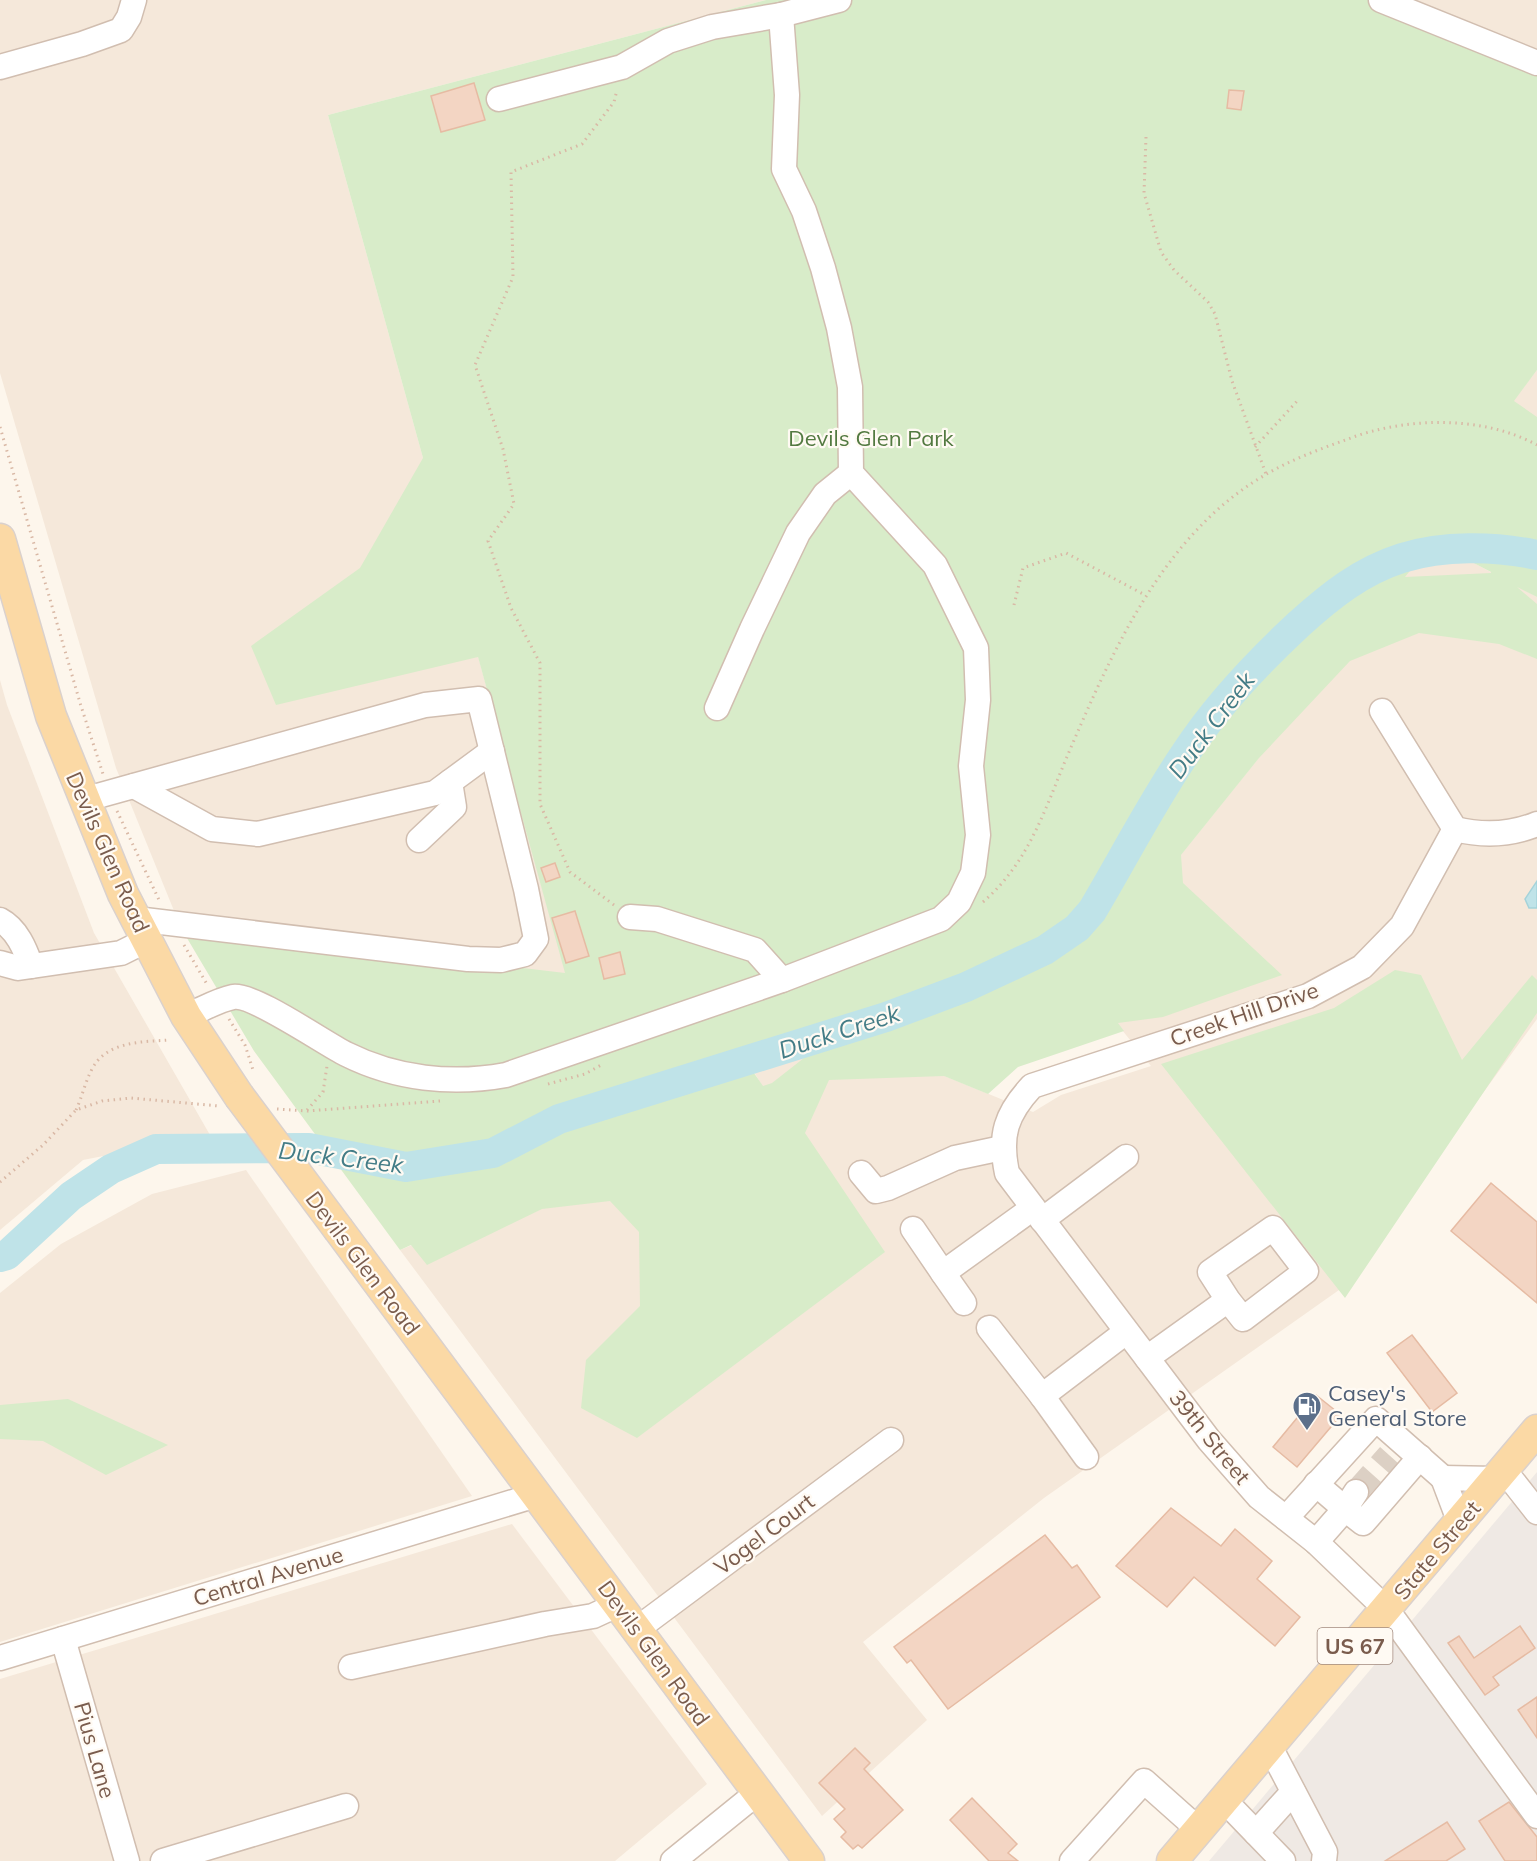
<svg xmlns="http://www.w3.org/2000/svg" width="1537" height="1861" font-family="Mulish,sans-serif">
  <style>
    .residential { fill: #f5e8da }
    .industrial { fill: #efe9e4 }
    .green { fill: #d8ecc9; fill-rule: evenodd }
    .water { fill: #bfe3e8; stroke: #a5d3da; stroke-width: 1.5 }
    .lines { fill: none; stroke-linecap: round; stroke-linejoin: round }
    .river { stroke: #bfe3e8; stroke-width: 30 }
    .building { fill: #f3d5c3; stroke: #e6bba3; stroke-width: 1.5 }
    .minor-tunnel { stroke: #dcd0c4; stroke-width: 24; stroke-dasharray: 24 12; stroke-linecap: butt }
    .minor-casing { stroke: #d1beb0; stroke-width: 27 }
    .major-casing { stroke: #dad1cd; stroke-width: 33 }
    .path { stroke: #d9b8a5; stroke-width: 3; stroke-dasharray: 1.5 4.5; stroke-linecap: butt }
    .minor { stroke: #fff; stroke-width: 24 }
    .major { stroke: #fbd9a5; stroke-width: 30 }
    .major-bridge-casing { stroke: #dad1cd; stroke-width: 33; stroke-linecap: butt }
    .major-bridge { stroke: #fbd9a5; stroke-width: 30 }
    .labels { text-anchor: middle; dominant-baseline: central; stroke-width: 4.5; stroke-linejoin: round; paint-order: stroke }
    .shield { fill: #fffaf3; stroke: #a28b7f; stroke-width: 1.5 }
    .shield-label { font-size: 21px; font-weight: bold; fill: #7a5c4d }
    .park-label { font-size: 22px; fill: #537a41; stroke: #fffaf3 }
    .street-label { font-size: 22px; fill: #7a5c4d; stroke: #fffaf3 }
    .service-label { font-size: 22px; fill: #4e5e75; stroke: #fffaf3; text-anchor: start }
    .water-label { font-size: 24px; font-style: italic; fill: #437c86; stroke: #fffaf3 }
  </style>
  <rect width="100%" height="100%" fill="#fdf6ec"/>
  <g class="residential">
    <polygon points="0,0 766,0 328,115 566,974 181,928 116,768 0,373"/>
    <polygon points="1411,0 1537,0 1537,51"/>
    <polygon points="1537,370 1537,419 1513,401"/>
    <polygon points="1433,541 1537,597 1537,1019 1339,1290 1044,1498 863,1642 927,1720 822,1816 400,1250 770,1099 754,1072 837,1032 1033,1112 1061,1095 1151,1066 1081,979"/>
    <polygon points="0,680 7,705 94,933 210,1135 83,1160 0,1230"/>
    <polygon points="246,1170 472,1496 0,1642 0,1293 61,1244 152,1194"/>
    <polygon points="512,1524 707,1784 615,1861 0,1861 0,1679"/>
  </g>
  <polygon class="industrial" points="1537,1472 1537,1861 1209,1861"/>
  <g class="green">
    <path d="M 766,0 L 1411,0 L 1537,51 L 1537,370 L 1514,401 L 1537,417 L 1537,597 L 1517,587 L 1537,604 L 1537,659 L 1499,644 L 1419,633 L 1350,661 L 1259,758 L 1181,855 L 1183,883 L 1282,975 L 1163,1017 L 1118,1023 L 1124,1031 L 1018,1067 L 988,1094 L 944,1076 L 829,1080 L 805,1133 L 885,1252 L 637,1438 L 581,1408 L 586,1360 L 640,1306 L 639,1232 L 610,1201 L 542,1209 L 427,1265 L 411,1245 L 400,1250 L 254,1051 L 181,928 L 565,973 L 478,657 L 276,705 L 251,646 L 360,568 L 423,458 L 328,115 ZM 1433,542 L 1491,572 L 1491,573 L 1405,577 ZM 836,1032 L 851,1038 L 809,1054 L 772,1083 L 763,1086 L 754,1073 Z"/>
    <polygon points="1395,970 1421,975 1462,1060 1532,975 1537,980 1537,1013 1345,1298 1161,1064 1334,1008"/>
    <polygon points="68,1399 168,1445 106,1475 43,1441 0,1439 0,1405"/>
  </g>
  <polygon class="water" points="1537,881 1537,908 1529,908 1525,899"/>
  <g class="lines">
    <path class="river" d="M 0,1257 L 7,1255 L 71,1196 L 111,1169 L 156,1149 L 309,1148 L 406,1167 L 493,1153 L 559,1119 L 886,1017 L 966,987 L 1045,950 L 1077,928 L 1092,911 C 1123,859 1151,804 1185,754 C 1216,706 1257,663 1299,624 C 1330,596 1361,571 1402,558 C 1443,545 1495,546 1537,555"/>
  </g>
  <g class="building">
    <polygon points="474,83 485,120 441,132 431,96"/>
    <polygon points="1229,90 1244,91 1241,110 1227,108"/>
    <polygon points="555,863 560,877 546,882 541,868"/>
    <polygon points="575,911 589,956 566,963 552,918"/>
    <polygon points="620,952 625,974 604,979 599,958"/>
    <polygon points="1491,1183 1537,1222 1537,1303 1451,1231"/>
    <polygon points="1412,1335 1457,1393 1432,1412 1387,1353"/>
    <polygon points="1316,1395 1341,1415 1297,1467 1273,1447"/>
    <polygon points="1171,1508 1221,1546 1235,1529 1272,1561 1257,1579 1300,1617 1275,1646 1194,1577 1167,1607 1116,1566"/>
    <polygon points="1045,1535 1072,1568 1077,1565 1100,1597 948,1709 911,1660 907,1663 894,1647"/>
    <polygon points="1520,1626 1535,1648 1493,1677 1499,1685 1485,1695 1448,1643 1459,1636 1474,1658"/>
    <polygon points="1537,1697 1537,1738 1518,1710"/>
    <polygon points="855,1748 870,1763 864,1769 903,1810 862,1848 858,1845 853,1849 841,1837 846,1832 834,1819 845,1809 819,1783"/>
    <polygon points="972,1798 1017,1844 1008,1853 1018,1861 989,1861 950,1820"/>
    <polygon points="1509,1802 1537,1837 1537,1861 1505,1861 1479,1821"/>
    <polygon points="1447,1822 1465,1849 1446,1861 1385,1861"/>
  </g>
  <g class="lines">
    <polyline class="minor-tunnel" points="1356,1492 1389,1455"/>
    <g class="minor-casing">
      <g id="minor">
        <polyline points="1381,0 1537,63"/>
        <polyline points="0,67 82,44 121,30 129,17 134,0"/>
        <polyline points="499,99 622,67 668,41 712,27 781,15 839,0"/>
        <polyline points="717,708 752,629 798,533 825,494 851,473"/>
        <path d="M 1382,711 L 1455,829 C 1483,836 1510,835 1537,824"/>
        <polyline points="134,786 212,829 258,834 435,793 492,751"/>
        <polyline points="83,800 425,705 479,699 526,889 536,939 525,954 501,960 468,959 136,919"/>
        <path d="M 1455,829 L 1402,926 L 1362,967 L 1308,996 L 1032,1086 C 1006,1114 999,1135 1007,1173 L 1209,1440 L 1259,1497 L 1316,1542 L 1387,1610 L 1537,1816"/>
        <polyline points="419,840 454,807 450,782"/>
        <polyline points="630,917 657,919 755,950 782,980"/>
        <path d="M 0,920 C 17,929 25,949 31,966"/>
        <polyline points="0,963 18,968 121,953 147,940"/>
        <path d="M 186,1016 C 201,1010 218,1000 233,997 C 252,993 324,1043 346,1054 C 396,1079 452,1085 506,1075 L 782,980 L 941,919 L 959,902 L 973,873 L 978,835 L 971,766 L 978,700 L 976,648 L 935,565 L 851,473 L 850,387 L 839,328 L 823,268 L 804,211 L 784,169 L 787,95 L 781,15"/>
        <polyline points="861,1173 876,1191 888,1188 955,1158 1002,1148"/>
        <polyline points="1042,1220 1126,1157"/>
        <polyline points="913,1229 943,1273 1033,1208"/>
        <polyline points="943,1273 964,1303"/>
        <polyline points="989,1328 1042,1396 1126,1332"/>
        <polyline points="1147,1358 1228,1300 1210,1272 1273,1228 1306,1271 1243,1319 1228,1300"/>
        <polyline points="1042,1396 1086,1457"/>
        <polyline points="1504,1470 1537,1512"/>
        <polyline points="1316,1484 1345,1509 1316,1542"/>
        <polyline points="1356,1492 1345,1509 1363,1523 1420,1457"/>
        <polyline points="1286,1518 1376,1419 1443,1478"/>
        <polyline points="1460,1523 1443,1478 1496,1479"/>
        <polyline points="637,1629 891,1440"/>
        <polyline points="63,1639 127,1861"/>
        <polyline points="0,1658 536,1495"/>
        <polyline points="351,1667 545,1624 593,1616 619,1604"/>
        <polyline points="1270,1747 1325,1852 1324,1861"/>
        <polyline points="1224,1800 1283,1861"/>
        <polyline points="1256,1833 1293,1792"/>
        <polyline points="163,1861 346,1806"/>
        <polyline points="673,1861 757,1793"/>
        <polyline points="1072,1861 1144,1781 1199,1830"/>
      </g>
    </g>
    <g class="major-casing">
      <g id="major">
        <polyline points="0,539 51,716 123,894 186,1016 239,1096"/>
        <polyline points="339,1230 809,1861"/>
        <polyline points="1172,1861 1537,1430"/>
      </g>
    </g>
    <g class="path">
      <polyline points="1146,137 1144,193 1161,252 1174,270 1208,302 1215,314 1232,381 1266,474"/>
      <polyline points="0,427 81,706 103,774"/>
      <polyline points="1255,447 1299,399"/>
      <polyline points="1014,605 1023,568 1066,553 1145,595"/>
      <polyline points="117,811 160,902"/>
      <path d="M 983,902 C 1028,863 1044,812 1066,759 C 1111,654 1162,535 1265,475 C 1290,460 1320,449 1348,439 C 1405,417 1482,415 1537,445"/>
      <polyline points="614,905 570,872 540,804 540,663 511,608 488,541 514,504 503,449 475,365 513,277 511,172 582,144 614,102 617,90"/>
      <polyline points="184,945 208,986"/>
      <polyline points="229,1019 245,1045 254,1073"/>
      <polyline points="548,1084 585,1074 603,1064"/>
      <polyline points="277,1109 307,1111 440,1101"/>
      <path d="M 76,1110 C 82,1097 85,1083 91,1071 C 105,1041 141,1042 169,1040"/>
      <polyline points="307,1110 323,1092 327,1066"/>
      <polyline points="0,1182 43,1145 76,1110 102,1101 131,1098 219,1106"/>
    </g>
    <use href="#minor" class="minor"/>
    <use href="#major" class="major"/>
    <g class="major-bridge-casing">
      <polyline id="major-bridge" points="239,1096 339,1230"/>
    </g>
    <use href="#major-bridge" class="major-bridge"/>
  </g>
  <defs>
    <g id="fuel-pin" transform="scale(1.5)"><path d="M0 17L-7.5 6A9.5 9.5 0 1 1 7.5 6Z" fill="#5c6f8a" stroke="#fffaf3"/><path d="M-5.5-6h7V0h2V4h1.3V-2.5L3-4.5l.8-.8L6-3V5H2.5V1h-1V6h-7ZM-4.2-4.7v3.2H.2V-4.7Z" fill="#fff"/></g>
  </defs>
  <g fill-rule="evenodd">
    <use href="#fuel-pin" x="1307" y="1406"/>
  </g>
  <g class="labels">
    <rect class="shield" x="1317.5" y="1628" width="75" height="36" rx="4.5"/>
    <g class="shield-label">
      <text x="1355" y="1646">US 67</text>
    </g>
    <g class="park-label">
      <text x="871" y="438">Devils Glen Park</text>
    </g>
    <g class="street-label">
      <text transform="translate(108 852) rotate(66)">Devils Glen Road</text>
      <text transform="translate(1244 1014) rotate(-19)">Creek Hill Drive</text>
      <text transform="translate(363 1263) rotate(53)">Devils Glen Road</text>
      <text transform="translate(1210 1437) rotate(51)">39th Street</text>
      <text transform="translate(764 1534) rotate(-37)">Vogel Court</text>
      <text transform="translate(1437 1550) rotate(-50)">State Street</text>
      <text transform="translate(268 1576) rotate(-17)">Central Avenue</text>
      <text transform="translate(654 1653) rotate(54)">Devils Glen Road</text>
      <text transform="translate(95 1750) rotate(74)">Pius Lane</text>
    </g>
    <g class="service-label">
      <text x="1328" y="1393">Casey's<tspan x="1328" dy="25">General Store</tspan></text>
    </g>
    <g class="water-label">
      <text transform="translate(1211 725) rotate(-53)">Duck Creek</text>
      <text transform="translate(839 1031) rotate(-18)">Duck Creek</text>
      <text transform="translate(341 1157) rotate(7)">Duck Creek</text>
    </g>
  </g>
</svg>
